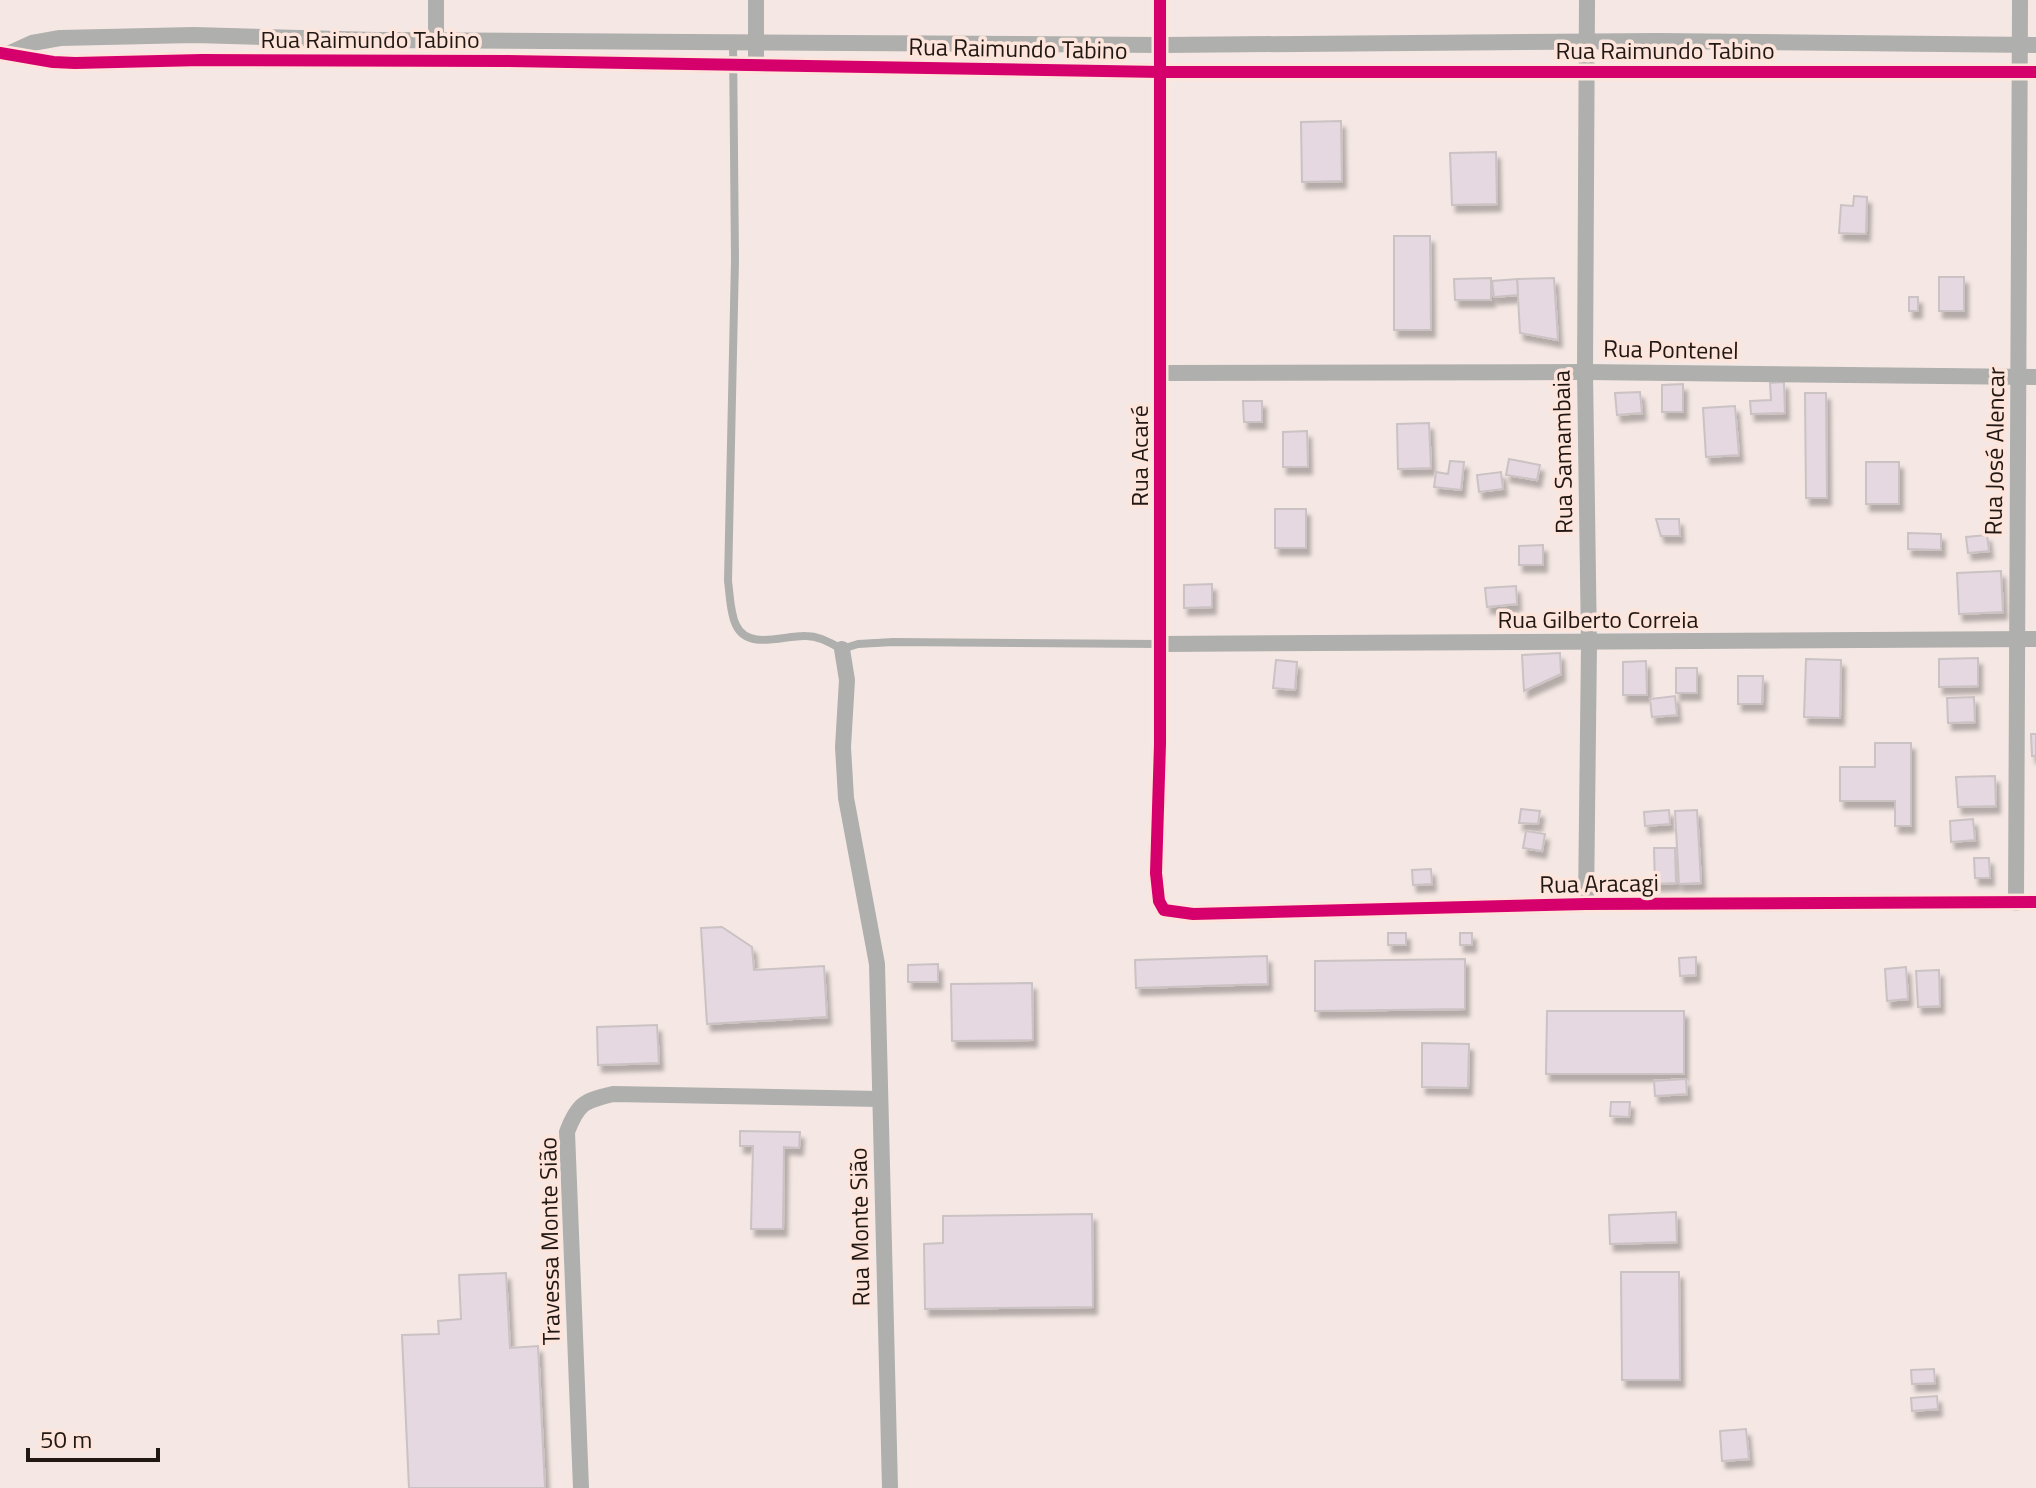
<svg xmlns="http://www.w3.org/2000/svg" width="2036" height="1488" font-family="'Titillium Web',sans-serif">
  <style>
    .building { fill: #e5d8e0; stroke: #cbc2c4; stroke-width: 2; filter: url(#shadow) }
    .lines { fill: none; stroke-linecap: round; stroke-linejoin: round }
    .service { stroke: #afafad; stroke-width: 8 }
    .minor { stroke: #afafad; stroke-width: 16 }
    .cycleway-casing { stroke: #fde5dc; stroke-width: 17 }
    .cycleway { stroke: #d6006c; stroke-width: 12 }
    .labels { text-anchor: middle; dominant-baseline: central; stroke-width: 7; stroke-linejoin: round; paint-order: stroke }
    .street-label { font-size: 24px; fill: #211713; stroke: #fde5dc }
  </style>
  <defs>
    <filter id="shadow"><feDropShadow dx="4" dy="7" stdDeviation="2" flood-color="#0004"/></filter>
  </defs>
  <rect width="100%" height="100%" fill="#f5e8e4"/>
  <g class="building">
    <polygon points="1341,121 1342,181 1302,182 1301,122"/>
    <polygon points="1496,152 1497,204 1452,205 1450,153"/>
    <polygon points="1854,196 1867,197 1866,234 1839,233 1841,205 1853,206"/>
    <polygon points="1394,236 1430,236 1431,330 1394,330"/>
    <rect x="1939" y="277" width="25" height="34"/>
    <polygon points="1491,278 1491,300 1455,300 1454,279"/>
    <polygon points="1554,278 1558,340 1520,333 1517,279"/>
    <polygon points="1517,279 1518,295 1494,297 1492,281"/>
    <rect x="1909" y="297" width="9" height="14"/>
    <polygon points="1784,382 1785,413 1751,414 1750,401 1771,400 1770,383"/>
    <polygon points="1683,384 1683,412 1662,412 1662,385"/>
    <polygon points="1640,392 1642,413 1617,415 1615,393"/>
    <polygon points="1805,393 1826,393 1827,498 1806,498"/>
    <polygon points="1243,401 1262,401 1262,422 1244,422"/>
    <polygon points="1735,406 1739,455 1706,457 1703,408"/>
    <polygon points="1429,423 1431,468 1398,469 1397,424"/>
    <polygon points="1307,431 1308,467 1283,467 1283,432"/>
    <polygon points="1509,459 1540,465 1537,480 1506,475"/>
    <polygon points="1450,461 1464,462 1461,490 1434,487 1436,472 1448,474"/>
    <rect x="1866" y="462" width="33" height="42"/>
    <polygon points="1501,472 1503,489 1479,492 1477,475"/>
    <rect x="1275" y="509" width="31" height="39"/>
    <polygon points="1656,519 1679,519 1680,536 1661,536"/>
    <polygon points="1908,533 1941,534 1941,550 1908,549"/>
    <polygon points="1987,535 1989,551 1968,553 1966,537"/>
    <polygon points="1543,545 1543,565 1519,565 1519,546"/>
    <polygon points="2001,571 2003,612 1959,614 1957,573"/>
    <polygon points="1212,584 1212,607 1184,608 1184,585"/>
    <polygon points="1516,586 1517,604 1487,607 1485,588"/>
    <polygon points="1560,653 1561,674 1524,691 1522,655"/>
    <polygon points="1978,658 1978,686 1939,687 1939,659"/>
    <polygon points="1806,659 1841,660 1840,718 1804,717"/>
    <polygon points="1276,660 1297,662 1295,690 1273,688"/>
    <polygon points="1646,661 1647,695 1623,695 1623,662"/>
    <rect x="1676" y="668" width="21" height="25"/>
    <polygon points="1738,676 1763,676 1762,704 1738,704"/>
    <polygon points="1675,696 1677,715 1652,717 1650,699"/>
    <polygon points="1974,697 1975,722 1948,723 1947,698"/>
    <polygon points="2031,734 2036,734 2036,756 2032,756"/>
    <polygon points="1875,743 1911,743 1911,826 1895,826 1895,801 1840,801 1840,767 1875,767"/>
    <polygon points="1995,776 1996,806 1958,807 1956,777"/>
    <polygon points="1521,809 1540,811 1538,824 1519,823"/>
    <polygon points="1669,810 1670,824 1645,826 1644,812"/>
    <polygon points="1697,810 1701,883 1679,884 1675,811"/>
    <polygon points="1973,819 1975,840 1951,842 1950,821"/>
    <polygon points="1526,831 1545,834 1542,851 1523,848"/>
    <polygon points="1654,848 1675,848 1676,883 1655,884"/>
    <polygon points="1974,858 1989,858 1990,878 1975,878"/>
    <polygon points="1431,869 1432,884 1413,885 1412,870"/>
    <polygon points="722,927 752,947 754,970 824,966 827,1017 707,1024 701,928"/>
    <rect x="1388" y="933" width="18" height="12"/>
    <rect x="1460" y="933" width="12" height="12"/>
    <polygon points="1267,956 1268,984 1136,988 1135,960"/>
    <polygon points="1696,957 1696,975 1680,976 1679,958"/>
    <polygon points="1465,959 1465,1009 1315,1011 1315,961"/>
    <polygon points="938,964 938,982 908,982 908,965"/>
    <polygon points="1906,967 1908,999 1887,1001 1885,969"/>
    <polygon points="1939,970 1940,1006 1918,1007 1916,971"/>
    <polygon points="1032,983 1033,1040 952,1041 951,984"/>
    <polygon points="1547,1011 1684,1011 1684,1074 1546,1074"/>
    <polygon points="657,1025 659,1063 598,1065 597,1027"/>
    <polygon points="1422,1043 1469,1044 1468,1088 1422,1087"/>
    <polygon points="1686,1079 1687,1094 1655,1096 1654,1081"/>
    <polygon points="1611,1102 1630,1102 1629,1117 1610,1116"/>
    <polygon points="740,1131 800,1132 799,1148 784,1147 783,1229 751,1229 753,1146 740,1146"/>
    <polygon points="1676,1212 1677,1242 1610,1244 1609,1215"/>
    <polygon points="1092,1214 1093,1307 925,1309 924,1244 943,1243 943,1216"/>
    <polygon points="1621,1272 1679,1272 1680,1380 1622,1380"/>
    <polygon points="506,1273 510,1348 538,1346 545,1488 409,1488 402,1335 439,1334 438,1321 461,1319 459,1275"/>
    <polygon points="1934,1369 1935,1383 1912,1384 1911,1370"/>
    <polygon points="1937,1396 1938,1409 1912,1411 1911,1398"/>
    <polygon points="1746,1429 1749,1459 1722,1461 1720,1431"/>
  </g>
  <g class="lines">
    <path class="service" d="M 733,42 L 735,260 L 728,581 C 730,595 730,613 736,625 C 748,651 784,635 806,636 C 820,636 830,643 842,649 L 858,644 L 893,642 L 1160,644"/>
    <g class="minor">
      <polyline points="756,0 756,64"/>
      <polyline points="1160,0 1160,744 1156,873 1159,901 1164,910 1193,914 1586,904 2036,902"/>
      <polyline points="436,40 436,0"/>
      <polyline points="0,53 53,62 75,63 202,60 507,61 1161,72 2036,72"/>
      <polyline points="10,53 32,43 60,38 194,35 375,40 1162,45 1658,41 2036,45"/>
      <polyline points="1161,373 1585,372 2036,377"/>
      <polyline points="1160,644 2036,639"/>
      <polyline points="842,649 847,680 843,747 846,798 877,964 890,1488"/>
      <polyline points="2016,903 2020,0"/>
      <polyline points="1586,904 1589,644 1585,372 1587,0"/>
      <path d="M 581,1488 L 567,1132 C 578,1103 584,1101 613,1094 L 880,1099"/>
    </g>
    <g class="cycleway-casing">
      <g id="cycleway">
        <polyline points="1160,0 1160,744 1156,873 1159,901 1164,910 1193,914 1586,904 2036,902"/>
        <polyline points="0,53 53,62 75,63 202,60 507,61 1161,72 2036,72"/>
      </g>
    </g>
    <use href="#cycleway" class="cycleway"/>
  </g>
  <g class="labels">
    <g class="street-label">
      <text x="370" y="39">Rua Raimundo Tabino</text>
      <text transform="translate(1018 48) rotate(1)">Rua Raimundo Tabino</text>
      <text x="1665" y="50">Rua Raimundo Tabino</text>
      <text transform="translate(1671 349) rotate(1)">Rua Pontenel</text>
      <text transform="translate(1994 451) rotate(-89)">Rua José Alencar</text>
      <text transform="translate(1562 452) rotate(-91)">Rua Samambaia</text>
      <text transform="translate(1139 456) rotate(-90)">Rua Acaré</text>
      <text x="1598" y="619">Rua Gilberto Correia</text>
      <text transform="translate(1599 883) rotate(-1)">Rua Aracagi</text>
      <text transform="translate(859 1227) rotate(-91)">Rua Monte Sião</text>
      <text transform="translate(549 1241) rotate(-91)">Travessa Monte Sião</text>
    </g>
  </g>
  <path d="M28 1448v12h130v-12" fill="none" stroke="#211713" stroke-width="4"/>
  <text x="40" y="1448" font-size="24" fill="#211713" stroke="#fde5dc" stroke-width="6" paint-order="stroke">50 m</text>
</svg>
